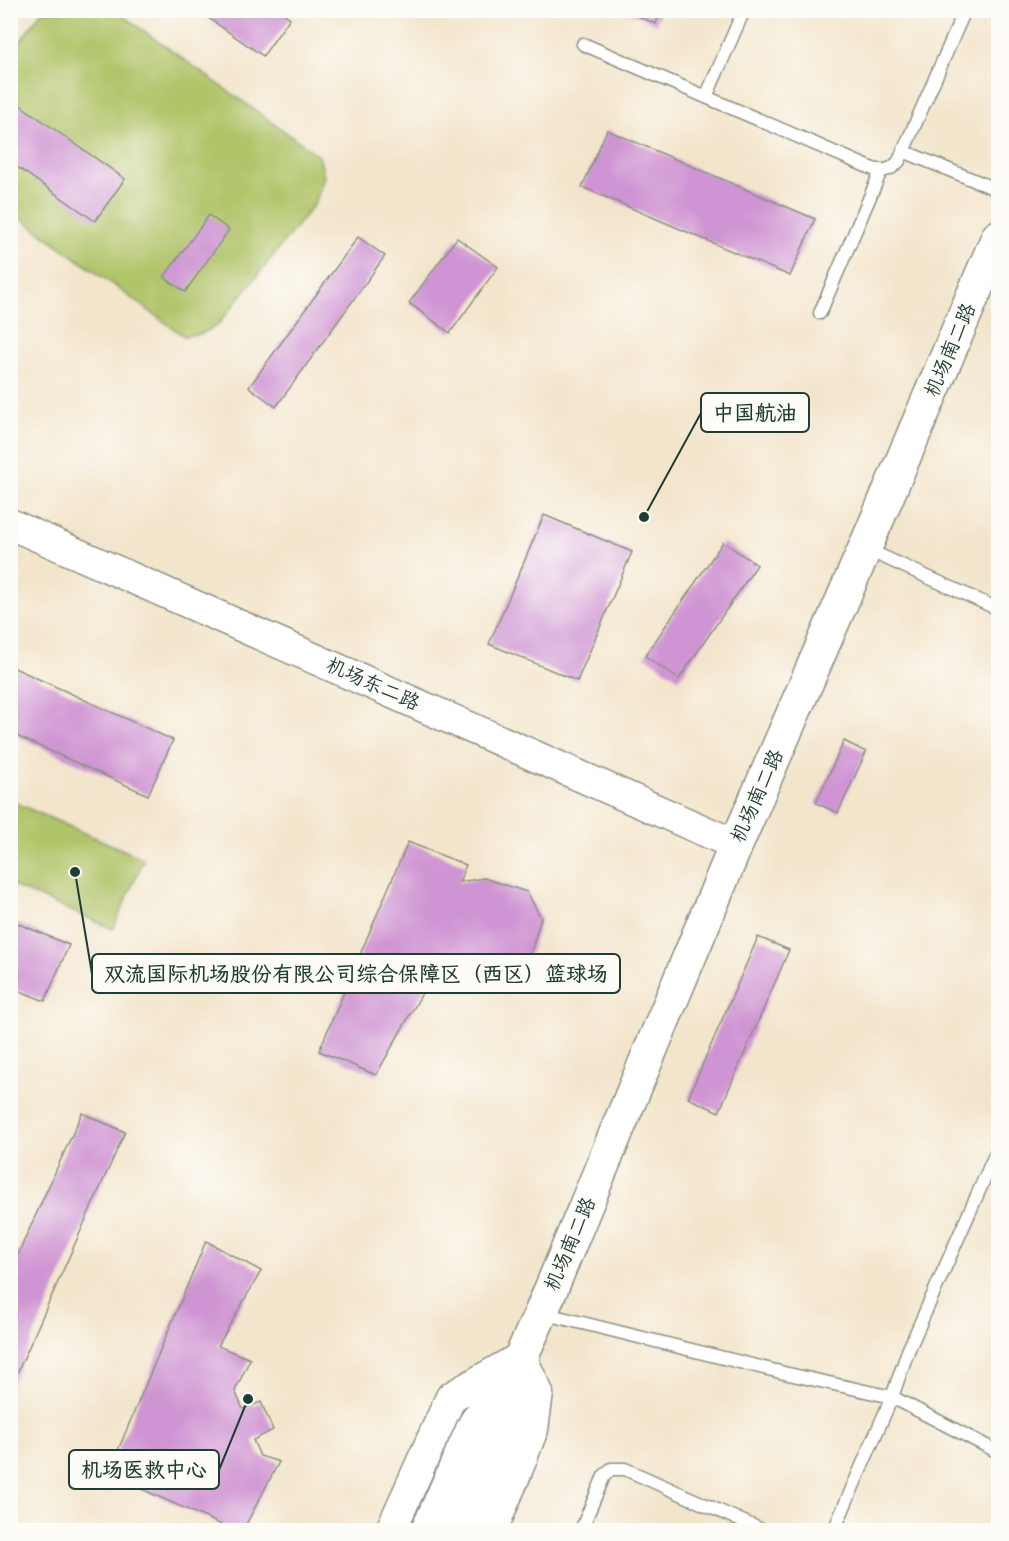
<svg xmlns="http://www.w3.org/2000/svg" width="1009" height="1541" font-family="'Comic Neue','LXGW WenKai TC',sans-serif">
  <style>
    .green { fill: #b0c469; stroke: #68804e; stroke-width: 1.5 }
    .building { fill: #cf94d3 }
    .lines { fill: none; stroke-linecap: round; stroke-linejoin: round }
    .service-casing { stroke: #899180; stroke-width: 15 }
    .tertiary-casing { stroke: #899180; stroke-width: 33 }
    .secondary-casing { stroke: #899180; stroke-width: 36 }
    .service { stroke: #fff; stroke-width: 12 }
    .tertiary { stroke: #fff; stroke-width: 30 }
    .secondary { stroke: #fff; stroke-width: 33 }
    .labels { text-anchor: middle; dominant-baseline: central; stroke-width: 4.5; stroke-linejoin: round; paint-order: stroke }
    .street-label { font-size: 20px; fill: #1f3d34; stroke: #fdfcf7 }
    .leader { fill: none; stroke: #1f3d34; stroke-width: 2 }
    .callout-dot { fill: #1f3d34; stroke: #fdfcf7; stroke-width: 2 }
    .callout { fill: #fdfcf7; stroke: #1f3d34; stroke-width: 2 }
    .callout-label { font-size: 21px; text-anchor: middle; font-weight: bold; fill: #1f3d34 }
  </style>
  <rect width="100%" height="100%" fill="#fdfcf7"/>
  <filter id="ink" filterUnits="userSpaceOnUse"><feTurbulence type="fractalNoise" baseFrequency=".0167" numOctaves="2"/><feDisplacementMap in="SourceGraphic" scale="12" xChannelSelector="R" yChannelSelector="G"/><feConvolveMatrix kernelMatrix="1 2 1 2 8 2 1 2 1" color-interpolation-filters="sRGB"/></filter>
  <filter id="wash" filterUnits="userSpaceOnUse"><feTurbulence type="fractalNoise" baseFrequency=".008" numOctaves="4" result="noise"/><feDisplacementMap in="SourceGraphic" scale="24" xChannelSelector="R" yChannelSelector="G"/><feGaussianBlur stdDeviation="1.35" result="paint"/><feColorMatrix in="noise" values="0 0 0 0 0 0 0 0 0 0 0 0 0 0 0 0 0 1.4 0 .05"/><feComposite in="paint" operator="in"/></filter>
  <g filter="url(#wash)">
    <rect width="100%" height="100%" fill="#f3e5cc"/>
    <g class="green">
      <polygon points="42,11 116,11 319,156 324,176 316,202 217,326 201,334 184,336 11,211 11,54"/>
      <polygon points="11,801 144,859 113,929 11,885"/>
    </g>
    <g id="blocks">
      <g class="building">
        <polygon points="197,10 279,10 290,18 263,56"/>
        <polygon points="624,10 661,10 656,24"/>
        <polygon points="10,98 125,179 95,221 10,162"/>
        <polygon points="607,130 815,219 790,276 582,187"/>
        <polygon points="209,215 229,230 185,292 164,277"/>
        <polygon points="358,237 385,256 276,407 249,387"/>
        <polygon points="457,238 498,267 450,333 409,303"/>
        <polygon points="544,515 632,552 577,681 489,644"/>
        <polygon points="723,542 757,565 679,679 645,656"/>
        <polygon points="10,666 173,740 148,795 10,733"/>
        <polygon points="844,741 866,752 838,813 816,803"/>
        <polygon points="408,842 466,865 459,882 484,878 527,892 541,918 531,952 517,970 481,978 438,965 376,1075 319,1051"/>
        <polygon points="10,920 69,945 45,1001 10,987"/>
        <polygon points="758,937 789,950 719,1112 688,1098"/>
        <polygon points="82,1113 125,1132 10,1389 10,1272"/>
        <polygon points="206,1241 261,1271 218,1346 250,1359 235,1391 243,1409 261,1402 273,1430 253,1440 260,1456 279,1462 243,1530 233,1530 108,1474"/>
      </g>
    </g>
  </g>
  <g filter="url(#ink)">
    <use href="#blocks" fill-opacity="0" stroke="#899180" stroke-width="1.5"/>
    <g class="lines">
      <g class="service-casing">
        <g id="service">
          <path d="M 583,44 L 873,169 C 885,172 891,170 899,161 L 965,10"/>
          <polyline points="706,97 744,10"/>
          <polyline points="903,151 998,190"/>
          <polyline points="820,313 881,171"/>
          <polyline points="866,549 998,609"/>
          <polyline points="542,1313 784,1373 892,1397 998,1452"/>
          <polyline points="581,1530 604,1476 611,1469 625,1469 762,1530"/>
          <polyline points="834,1530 892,1397 908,1351 998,1148"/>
        </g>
      </g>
      <g class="tertiary-casing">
        <g id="tertiary">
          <polyline points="10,524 736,845"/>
          <polyline points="391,1530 451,1397 521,1357 538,1393 533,1429 517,1471 492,1530"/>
        </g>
      </g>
      <g class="secondary-casing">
        <g id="secondary">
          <polyline points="428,1530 475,1424 521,1357 541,1313 736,845 865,548 998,237"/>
          <polyline points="463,1530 514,1412 521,1362"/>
        </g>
      </g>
      <use href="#service" class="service"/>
      <use href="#tertiary" class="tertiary"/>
      <use href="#secondary" class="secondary"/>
    </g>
  </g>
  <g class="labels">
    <g class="street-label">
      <text transform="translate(950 350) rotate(-67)">机场南二路</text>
      <text transform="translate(373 684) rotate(24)">机场东二路</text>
      <text transform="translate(757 796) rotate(-66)">机场南二路</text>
      <text transform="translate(570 1244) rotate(-67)">机场南二路</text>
    </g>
  </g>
  <path class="leader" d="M644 517L701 413M75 872L92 974M248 1399L219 1470"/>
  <g class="callout-dot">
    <circle cx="644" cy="517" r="6"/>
    <circle cx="75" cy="872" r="6"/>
    <circle cx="248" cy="1399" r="6"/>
  </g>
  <g class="callout">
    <rect x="701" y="393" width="108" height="39" rx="6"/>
    <rect x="92" y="954" width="528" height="39" rx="6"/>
    <rect x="69" y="1450" width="150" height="39" rx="6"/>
  </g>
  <g class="callout-label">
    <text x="755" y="420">中国航油</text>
    <text x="356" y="981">双流国际机场股份有限公司综合保障区（西区）篮球场</text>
    <text x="144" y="1477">机场医救中心</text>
  </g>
  <rect width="1009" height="1541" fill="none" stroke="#fdfcf7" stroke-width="36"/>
</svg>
